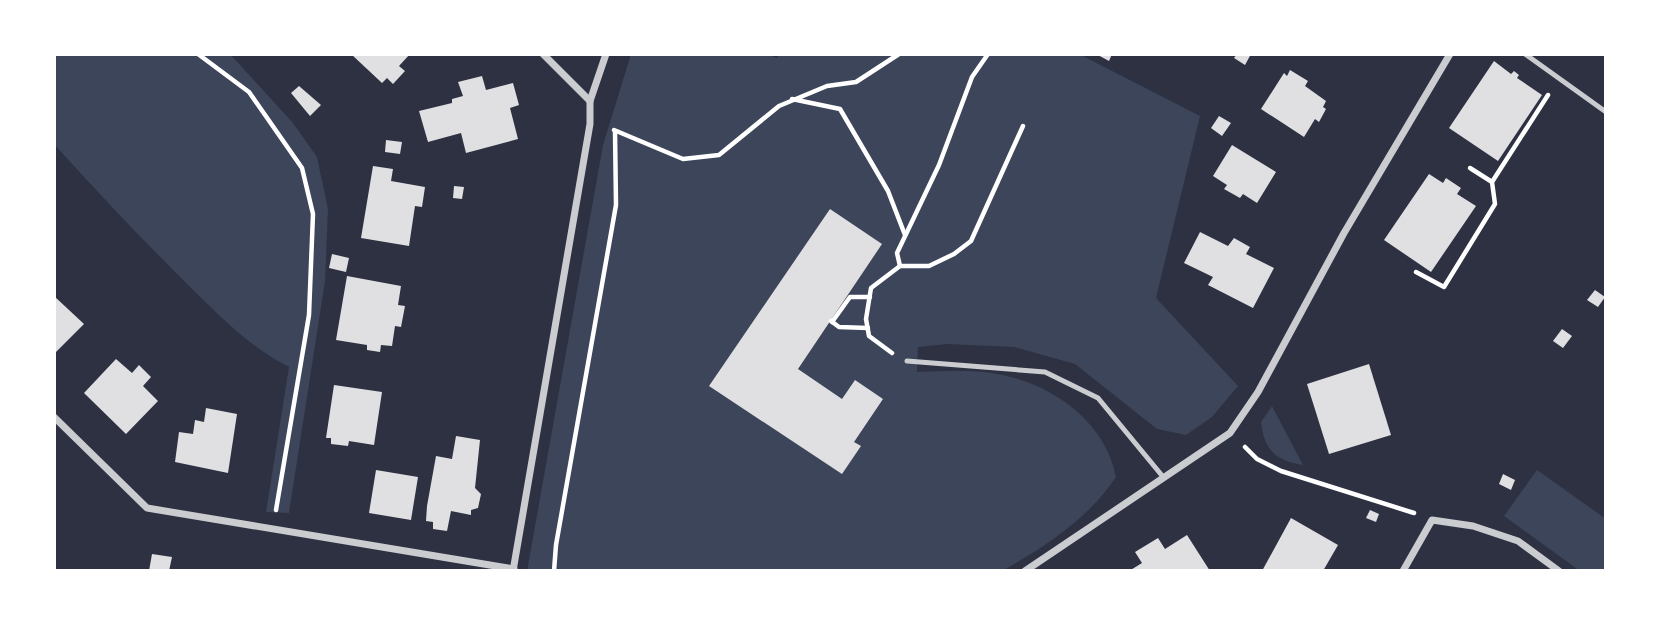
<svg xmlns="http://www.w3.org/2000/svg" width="1660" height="625" font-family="'Playfair Display',serif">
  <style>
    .green { fill: #3c4559 }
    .building { fill: #e0e0e3 }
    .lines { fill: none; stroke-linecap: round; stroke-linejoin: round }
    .path { stroke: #fff; stroke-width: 4.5 }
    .service { stroke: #caccd0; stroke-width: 5 }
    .minor { stroke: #caccd0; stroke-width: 7 }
  </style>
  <rect width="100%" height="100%" fill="#2d3142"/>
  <g class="green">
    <path d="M 54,54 L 230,54 L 293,123 L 317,157 L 328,209 L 325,281 L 289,513 L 266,512 L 289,367 C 249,347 219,315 187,284 C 141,238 97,192 54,144 Z"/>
    <path d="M 631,54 L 767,54 L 777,58 L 779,54 L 1079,54 L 1200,116 L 1156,298 L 1238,386 L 1212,417 L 1186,435 L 1157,429 L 1075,364 L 1014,347 L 947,344 L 918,347 L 917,372 C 943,371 972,369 998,374 C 1052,384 1105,421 1116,477 C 1089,518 1045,547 1002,571 L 527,571 L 603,145 Z"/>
    <path d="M 1272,406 L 1303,465 C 1276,461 1264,450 1261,422 Z"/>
    <polygon points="1537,470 1606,519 1606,571 1580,571 1504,516"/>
  </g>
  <g class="building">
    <polygon points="351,54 410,54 399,66 405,71 393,84 387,78 382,83"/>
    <polygon points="1096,54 1112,54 1109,61"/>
    <polygon points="1237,54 1251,54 1245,65 1234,58"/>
    <polygon points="1494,61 1511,74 1514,71 1519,75 1517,78 1542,95 1498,161 1449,128"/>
    <polygon points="1290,70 1308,81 1305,86 1326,101 1323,107 1326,109 1319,122 1315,119 1304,137 1261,109 1284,73 1287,76"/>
    <polygon points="482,76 486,90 513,83 519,105 510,108 518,139 466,153 461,133 428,142 419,111 452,103 452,99 463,96 458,82"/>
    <polygon points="299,86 321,105 310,116 291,93"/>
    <polygon points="1219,116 1231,123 1222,136 1211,128"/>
    <polygon points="386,140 402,142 400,154 385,152"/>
    <polygon points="1232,145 1276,172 1257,203 1243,194 1240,198 1224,189 1227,185 1213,176"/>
    <polygon points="373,166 393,169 391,181 425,187 422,207 415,206 409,246 361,238"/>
    <polygon points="1429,174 1443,183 1446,178 1461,188 1457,194 1476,206 1431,272 1384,240"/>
    <polygon points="454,186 464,187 462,199 453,198"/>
    <polygon points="830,209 882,244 798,369 842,399 855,380 883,399 854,442 861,446 842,474 709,386"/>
    <polygon points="1200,232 1228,246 1234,238 1250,247 1246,254 1274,268 1253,308 1208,285 1213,277 1184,263"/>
    <polygon points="332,254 349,258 346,272 329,268"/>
    <polygon points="347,276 401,286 398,305 405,306 401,327 395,326 392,346 381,345 380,352 367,350 367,345 336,340"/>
    <polygon points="1595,290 1605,297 1598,307 1587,300"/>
    <polygon points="54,296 84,324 54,354"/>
    <polygon points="1562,329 1572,336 1563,348 1553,341"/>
    <polygon points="116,359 132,373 139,365 151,377 143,386 158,401 126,434 84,393"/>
    <polygon points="1369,364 1391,435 1329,454 1307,384"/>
    <polygon points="334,385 382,392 374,445 349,441 348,446 331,444 331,438 326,438"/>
    <polygon points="206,408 237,414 228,473 175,462 179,432 193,434 195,420 204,422"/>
    <polygon points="456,436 480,440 475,488 481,494 478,508 471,510 471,515 451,511 447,531 433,529 433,522 426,521 427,506 436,456 452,459"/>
    <polygon points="376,470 418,477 411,520 369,513"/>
    <polygon points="1503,474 1515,480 1511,490 1499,484"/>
    <polygon points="1370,510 1379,514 1376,522 1366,518"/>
    <polygon points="1291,518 1338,545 1323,571 1262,571"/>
    <polygon points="1187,535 1210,571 1129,571 1142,563 1135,552 1158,538 1165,549"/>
    <polygon points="152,554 172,557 169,571 149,571"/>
  </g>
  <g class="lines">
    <g class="path">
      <polyline points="198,54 249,92 302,168 313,214 309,315 276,510"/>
      <polyline points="792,99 840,109 888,191 905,235"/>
      <polyline points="614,130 683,159 719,155 779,106 827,86 856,82 899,54"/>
      <polyline points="1470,168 1492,182"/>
      <polyline points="900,266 897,253 939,165 972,77 988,54"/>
      <polyline points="1416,272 1444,287 1495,204 1492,182 1548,95"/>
      <polyline points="831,321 839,327 868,328"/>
      <polyline points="832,322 850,297 870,297"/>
      <polyline points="892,353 869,336 866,319 871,288 900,266 929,266 954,254 971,241 1023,126"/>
      <polyline points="1245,447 1257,459 1281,471 1414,513"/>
      <polyline points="554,571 556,545 616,205 615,131"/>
    </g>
    <g class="service">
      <polyline points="1525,54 1606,112"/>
      <polyline points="907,361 1045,372 1098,398 1164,478"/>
    </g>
    <g class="minor">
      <polyline points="543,54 590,101"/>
      <polyline points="54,417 147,508 514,569"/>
      <polyline points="513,571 590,124 590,101 606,54"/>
      <polyline points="1025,571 1230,433 1258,392 1344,233 1450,54"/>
      <polyline points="1403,571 1432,520 1473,526 1518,541 1559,571"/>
    </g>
  </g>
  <rect width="1660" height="625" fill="none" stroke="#ffffff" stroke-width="112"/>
</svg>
